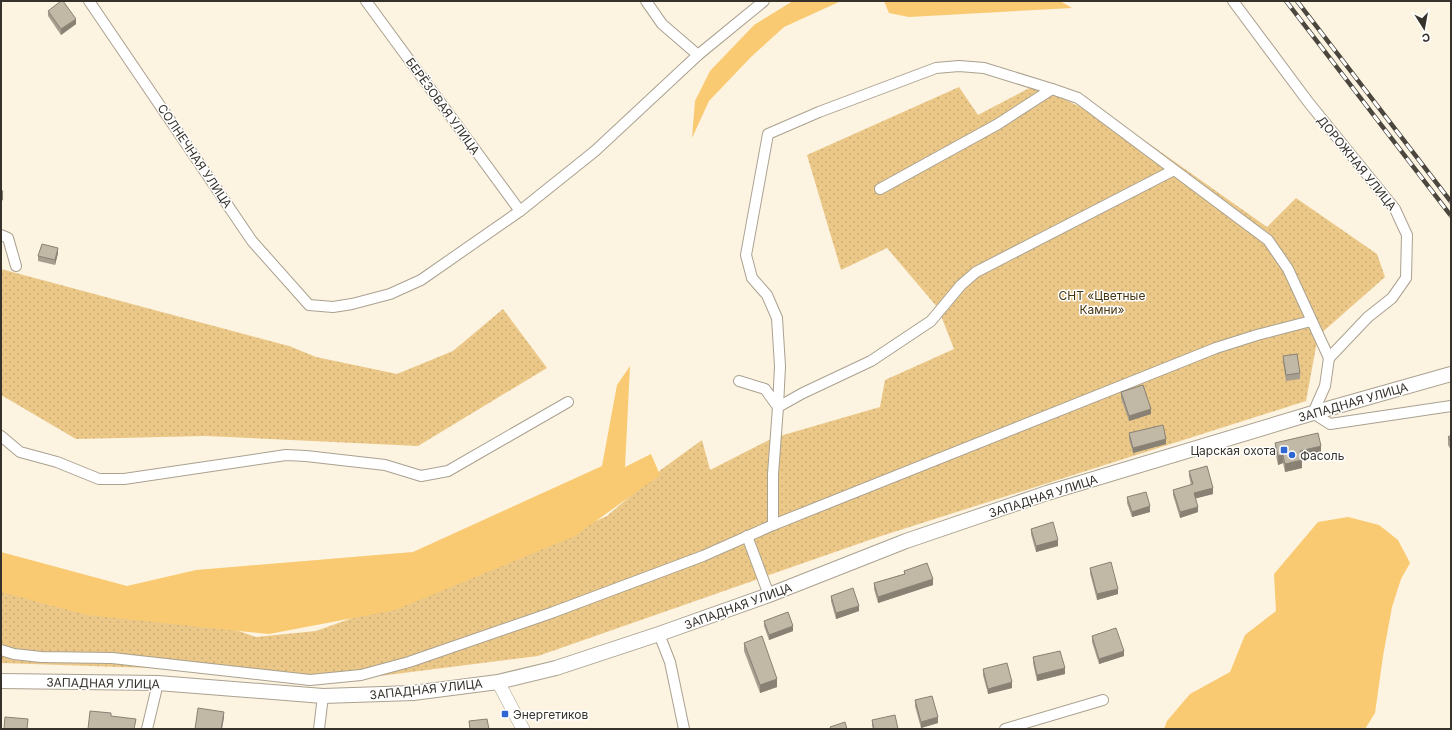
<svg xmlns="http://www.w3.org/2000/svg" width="1452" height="730" font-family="Inter,sans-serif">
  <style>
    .garden { fill: url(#garden-dots) }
    .water { fill: #f9ca71 }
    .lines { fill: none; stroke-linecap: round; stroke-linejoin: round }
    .minor-casing { stroke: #aaa190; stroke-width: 12 }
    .tertiary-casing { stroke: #aaa190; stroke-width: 14 }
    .secondary-casing { stroke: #aaa190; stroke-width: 16 }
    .minor { stroke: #fff; stroke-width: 10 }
    .tertiary { stroke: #fff; stroke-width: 13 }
    .secondary { stroke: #fff; stroke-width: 14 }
    .rail-casing { stroke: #4b473e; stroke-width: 4.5 }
    .rail { stroke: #fff; stroke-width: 3; stroke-dasharray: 9; stroke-linecap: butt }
    .wall { fill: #a79e8f }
    .shaded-wall { fill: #888174 }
    .building { fill: #c2b8a6; stroke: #888174 }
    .poi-dot { fill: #2e66d4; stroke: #fff; stroke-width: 1.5 }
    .labels { text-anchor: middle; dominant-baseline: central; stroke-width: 3; stroke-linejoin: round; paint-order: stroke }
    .street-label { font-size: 12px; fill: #36322b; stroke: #fff }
    .park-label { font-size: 12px; fill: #46340d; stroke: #fff }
    .poi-label { font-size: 12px; fill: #36322b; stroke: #fff; text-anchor: start }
  </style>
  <defs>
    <pattern id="garden-dots" width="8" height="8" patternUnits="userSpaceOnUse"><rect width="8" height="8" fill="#ebc887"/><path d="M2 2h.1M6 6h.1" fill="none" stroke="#caac75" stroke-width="1.8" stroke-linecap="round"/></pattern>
  </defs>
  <rect width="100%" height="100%" fill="#fdf3e1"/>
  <g class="garden">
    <polygon points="1035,85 1134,133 1267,227 1296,198 1377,254 1385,277 1318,336 1306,401 878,537 538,656 332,682 181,669 1,663 1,579 224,626 256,637 316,631 472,575 607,516 662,469 702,440 710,470 773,438 880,407 885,380 954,349 938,308 887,248 841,270 807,155 959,87 978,115"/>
    <polygon points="1,269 289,346 316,357 397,374 453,351 503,309 547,368 418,446 206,436 76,439 1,395"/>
  </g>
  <g class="water">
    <polygon points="793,1 841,1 784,27 751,57 709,101 692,138 695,101 710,71 754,25"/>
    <polygon points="884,1 1060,1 1072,8 909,17 889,13"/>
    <polygon points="630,366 625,467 651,454 660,475 575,536 395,610 269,634 87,615 1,592 1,552 127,586 196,570 413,552 602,466 617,385"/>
    <polygon points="1348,517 1379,525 1398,540 1410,563 1401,579 1392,607 1383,656 1375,713 1365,729 1164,729 1167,721 1190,694 1230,672 1245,635 1276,611 1274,574 1318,522"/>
  </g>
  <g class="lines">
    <g class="minor-casing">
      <g id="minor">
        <polyline points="89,1 252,241 309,305 333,307 352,304 390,294 421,280 520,211 595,151 698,55 764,1"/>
        <polyline points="366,1 520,211"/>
        <polyline points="646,1 662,24 698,55"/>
        <polyline points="1233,1 1309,103 1395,209 1407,235 1406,278 1392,298 1368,317 1329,358 1325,386 1313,413 1330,424 1451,406"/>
        <polyline points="880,189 998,124 1052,89 1078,98 1268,240 1288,269 1329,358"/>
        <polyline points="1,235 8,238 16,266"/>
        <polyline points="739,381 765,389 778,407 780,366 777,318 767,295 752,278 746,255 768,134 819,112 936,68 959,66 984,68 1052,89"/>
        <polyline points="1,436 20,452 57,462 99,479 124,479 286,455 306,456 385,465 421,476 448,471 568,402"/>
        <polyline points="773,525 773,474 778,407 803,393 871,361 931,321 961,285 976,272 1174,170"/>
        <polyline points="747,536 769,595"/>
        <polyline points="659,634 670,662 684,729"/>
        <polyline points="1,650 14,654 41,657 112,658 310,680 361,675 409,662 551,613 703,556 773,525 1216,348 1257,335 1311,321"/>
        <polyline points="147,729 158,683"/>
        <polyline points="319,729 323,696"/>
        <polyline points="1005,729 1103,700"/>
      </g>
    </g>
    <g class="tertiary-casing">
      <polyline id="tertiary" points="498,682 523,729"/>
    </g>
    <g class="secondary-casing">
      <polyline id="secondary" points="1,681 158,683 323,696 413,693 498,682 556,668 659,634 769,595 906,541 1047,493 1313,413 1451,374"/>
    </g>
    <use href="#minor" class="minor"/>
    <use href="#tertiary" class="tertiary"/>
    <use href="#secondary" class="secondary"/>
    <g class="rail-casing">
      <g id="rail">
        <polyline points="1286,1 1451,216"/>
        <polyline points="1297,1 1451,202"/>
      </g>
    </g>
    <use href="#rail" class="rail"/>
  </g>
  <g class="wall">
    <polygon points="48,11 76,24 61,35 48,16"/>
    <polygon points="58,253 55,265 38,261 38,256"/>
    <polygon points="1283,356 1300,373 1300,379 1286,381 1283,362"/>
    <polygon points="1121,392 1151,414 1129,421 1121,398"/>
    <polygon points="1129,433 1166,444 1133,453 1129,439"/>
    <polygon points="1451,435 1451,450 1448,445 1448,437"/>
    <polygon points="1275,443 1321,454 1302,458 1302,468 1285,472 1283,463 1278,465 1275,451"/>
    <polygon points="1189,471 1213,494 1195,498 1198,512 1180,518 1173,495 1173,490 1191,485 1189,476"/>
    <polygon points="1127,497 1150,512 1132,517 1127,503"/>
    <polygon points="1031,529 1058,546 1036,552 1031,534"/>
    <polygon points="1090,568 1118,594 1097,600 1090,573"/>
    <polygon points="904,571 933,585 878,603 874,589 874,583 904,574"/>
    <polygon points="831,596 859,611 836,619 831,601"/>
    <polygon points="764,621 793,631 769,640 764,626"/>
    <polygon points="1092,636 1124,656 1099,664 1092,642"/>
    <polygon points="744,643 777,687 760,693 744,651"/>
    <polygon points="1033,657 1065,674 1037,681 1033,663"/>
    <polygon points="983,669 1012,688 988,694 983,675"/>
    <polygon points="915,700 938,723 921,728 915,706"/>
    <polygon points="872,720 898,729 873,729 872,726"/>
  </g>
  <g class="shaded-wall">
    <polygon points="76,19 76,24 61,35 61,29"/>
    <polygon points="3,192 3,200 1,201 1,193"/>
    <polygon points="58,248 58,253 55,265 55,260"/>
    <polygon points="1151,409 1151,414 1129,421 1129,416"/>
    <polygon points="1166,439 1166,444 1133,453 1133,448"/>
    <polygon points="1321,446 1321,454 1300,459 1300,451"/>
    <polygon points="1283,455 1283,463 1278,465 1278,456"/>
    <polygon points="1302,460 1302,468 1285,472 1285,464"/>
    <polygon points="1213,488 1213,494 1194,499 1194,493"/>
    <polygon points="1150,506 1150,512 1132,517 1132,512"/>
    <polygon points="1198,507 1198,512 1180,518 1180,512"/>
    <polygon points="1058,540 1058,546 1036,552 1036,546"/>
    <polygon points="933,579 933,585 878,603 878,597"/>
    <polygon points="1118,589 1118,594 1097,600 1097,594"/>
    <polygon points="859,606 859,611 836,619 836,613"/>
    <polygon points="793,626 793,631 769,640 769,635"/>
    <polygon points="1124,651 1124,656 1099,664 1099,659"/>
    <polygon points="1065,668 1065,674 1037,681 1037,675"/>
    <polygon points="777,679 777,687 760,693 760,685"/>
    <polygon points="1012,682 1012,688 988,694 988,689"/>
    <polygon points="224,712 224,718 222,729 221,729"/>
    <polygon points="938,717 938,723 921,728 921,722"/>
  </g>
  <g class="building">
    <polygon points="61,1 63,1 76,19 61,29 48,11"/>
    <polygon points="1,189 3,192 1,193"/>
    <polygon points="42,244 58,248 55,260 38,256"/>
    <polygon points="1297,354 1300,373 1286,375 1283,356"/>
    <polygon points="1143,385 1151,409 1129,416 1121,392"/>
    <polygon points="1163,425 1166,439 1133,448 1129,433"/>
    <polygon points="1318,433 1321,446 1300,451 1302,460 1285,464 1283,455 1278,456 1275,443"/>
    <polygon points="1451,435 1451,441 1448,437"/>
    <polygon points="1207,466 1213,488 1194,493 1198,507 1180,512 1173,490 1193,484 1189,471"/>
    <polygon points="1146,492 1150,506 1132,512 1127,497"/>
    <polygon points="1053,522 1058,540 1036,546 1031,529"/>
    <polygon points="1111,562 1118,589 1097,594 1090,568"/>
    <polygon points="927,563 933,579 878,597 874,583 905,574 904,571"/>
    <polygon points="853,588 859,606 836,613 831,596"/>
    <polygon points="788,612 793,626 769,635 764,621"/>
    <polygon points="1116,628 1124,651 1099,659 1092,636"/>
    <polygon points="762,636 777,679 760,685 744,643"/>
    <polygon points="1060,651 1065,668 1037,675 1033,657"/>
    <polygon points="1007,663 1012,682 988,689 983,669"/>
    <polygon points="932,696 938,717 921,722 915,700"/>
    <polygon points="198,708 224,712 221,729 195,729"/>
    <polygon points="90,711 111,713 111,716 136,719 134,729 88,729"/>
    <polygon points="895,715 898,729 874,729 872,720"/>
    <polygon points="5,717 28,719 27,729 4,729"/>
    <polygon points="487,719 489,729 470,729 469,721"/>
    <polygon points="845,722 847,729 831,729 830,727"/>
  </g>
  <g class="poi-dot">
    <rect x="1280" y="446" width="8" height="8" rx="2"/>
    <circle cx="1292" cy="455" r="4"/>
    <rect x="501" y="710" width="8" height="8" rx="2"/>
  </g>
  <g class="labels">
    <g class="street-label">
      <text transform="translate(443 106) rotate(54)">БЕРЁЗОВАЯ УЛИЦА</text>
      <text transform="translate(195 156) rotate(56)">СОЛНЕЧНАЯ УЛИЦА</text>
      <text transform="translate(1357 163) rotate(51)">ДОРОЖНАЯ УЛИЦА</text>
      <text transform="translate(1353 402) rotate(-16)">ЗАПАДНАЯ УЛИЦА</text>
      <text transform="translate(1043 496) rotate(-18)">ЗАПАДНАЯ УЛИЦА</text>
      <text transform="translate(738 606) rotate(-20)">ЗАПАДНАЯ УЛИЦА</text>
      <text transform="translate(103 683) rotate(1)">ЗАПАДНАЯ УЛИЦА</text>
      <text transform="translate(426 689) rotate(-6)">ЗАПАДНАЯ УЛИЦА</text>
    </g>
    <g class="park-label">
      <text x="1102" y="295">СНТ «Цветные<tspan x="1102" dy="14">Камни»</tspan></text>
    </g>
    <g class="poi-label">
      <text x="1276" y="450" text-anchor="end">Царская охота</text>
      <text x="1300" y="455">Фасоль</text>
      <text x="513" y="714">Энергетиков</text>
    </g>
  </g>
  <rect width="1452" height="730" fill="none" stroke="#36322b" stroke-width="4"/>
  <g transform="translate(1424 28) rotate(169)" stroke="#ffffff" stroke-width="3" paint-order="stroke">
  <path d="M0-3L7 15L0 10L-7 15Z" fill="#36322b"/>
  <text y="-6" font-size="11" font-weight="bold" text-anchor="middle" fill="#36322b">С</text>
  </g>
</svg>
